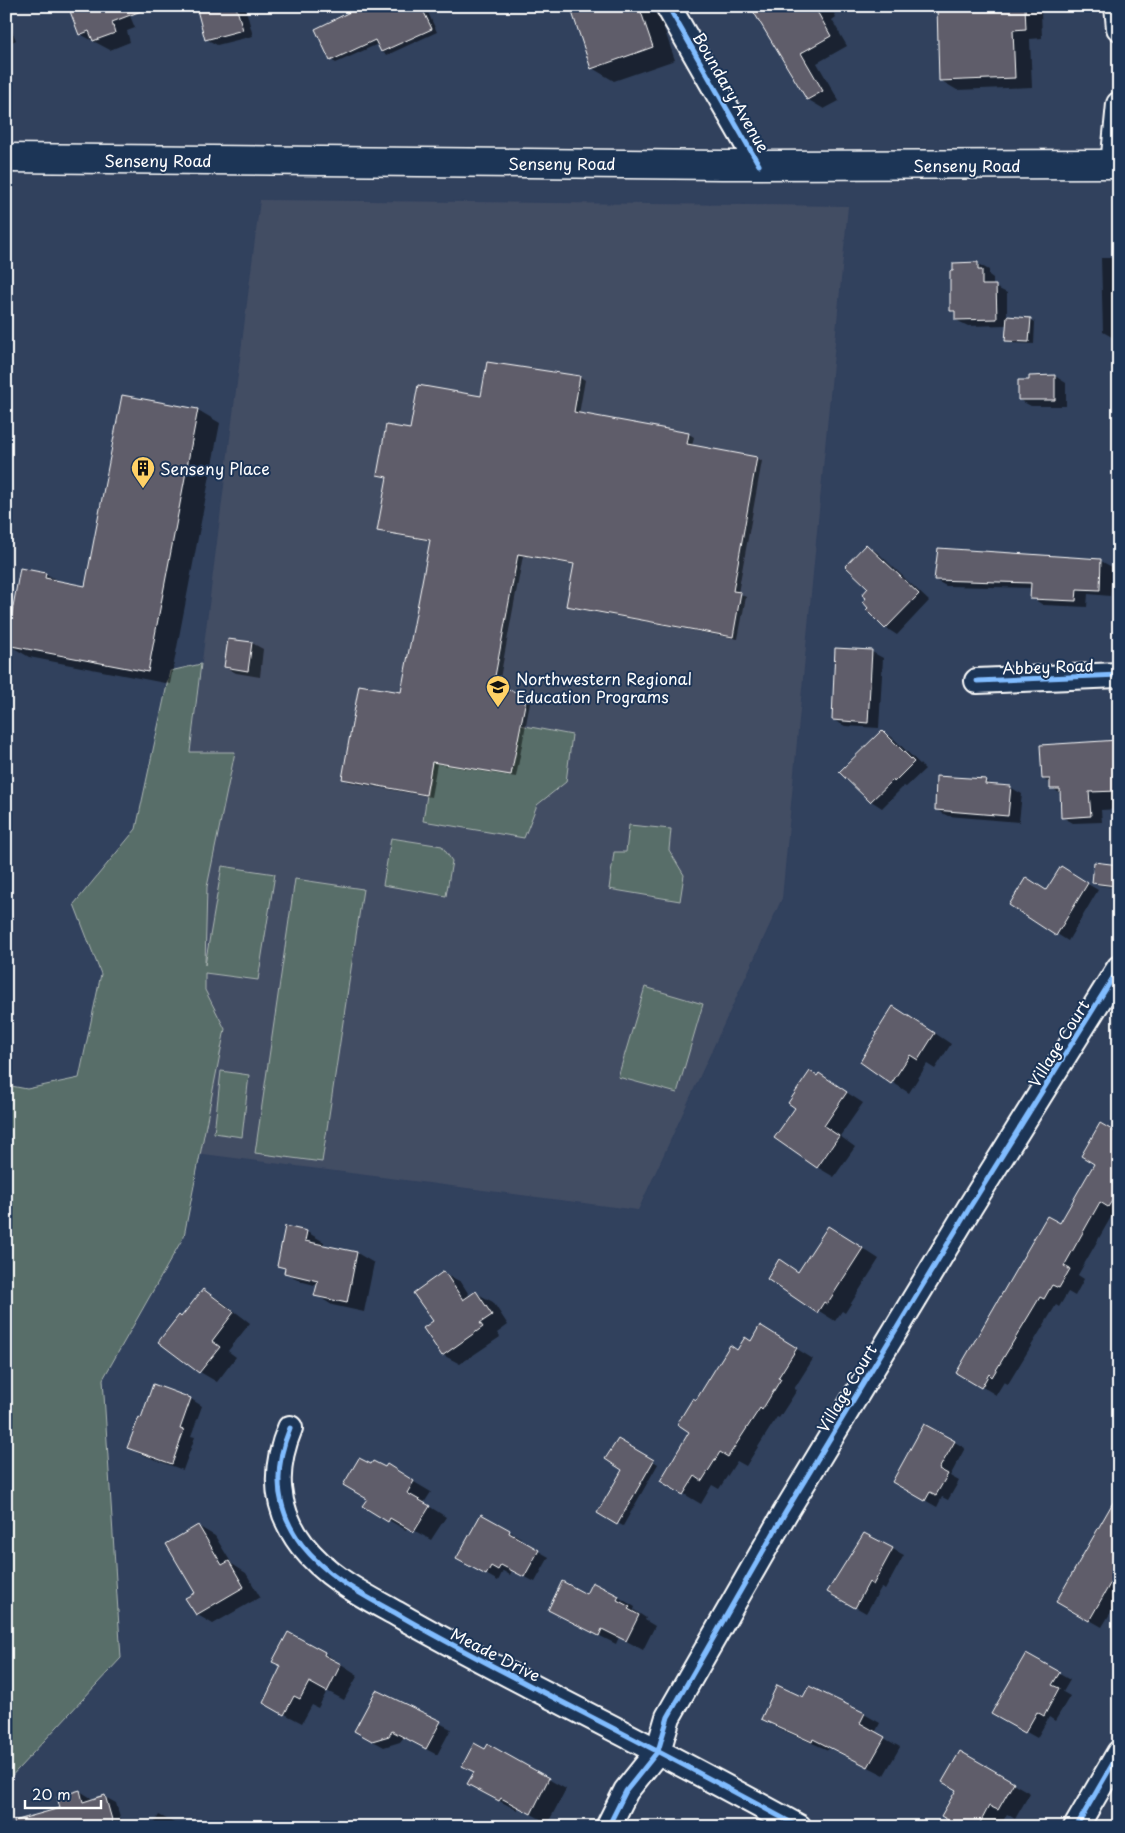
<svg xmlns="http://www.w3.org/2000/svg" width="1125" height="1833" font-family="'Playpen Sans',sans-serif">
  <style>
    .built { fill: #434d64 }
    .green { fill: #586e69; stroke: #acb6b4 }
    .shadow { fill: #0007 }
    .building { fill: #5f5d6a; stroke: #fff }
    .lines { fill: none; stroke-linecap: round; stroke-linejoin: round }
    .minor-casing { stroke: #fff; stroke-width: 28 }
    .secondary-casing { stroke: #fff; stroke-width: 31 }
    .minor { stroke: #1d3557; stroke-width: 24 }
    .secondary { stroke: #1d3557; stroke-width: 28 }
    .cycleway-casing { stroke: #1d3557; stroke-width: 8 }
    .cycleway { stroke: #80bcff; stroke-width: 5 }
    .labels { text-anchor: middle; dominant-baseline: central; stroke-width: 4; stroke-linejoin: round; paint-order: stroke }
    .street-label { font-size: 16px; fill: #fff; stroke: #1d3557 }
    .poi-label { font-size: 16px; fill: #fff; stroke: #1d3557; text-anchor: start }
  </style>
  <rect width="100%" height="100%" fill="#31415d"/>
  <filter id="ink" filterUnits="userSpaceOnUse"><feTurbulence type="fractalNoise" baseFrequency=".02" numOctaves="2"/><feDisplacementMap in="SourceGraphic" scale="10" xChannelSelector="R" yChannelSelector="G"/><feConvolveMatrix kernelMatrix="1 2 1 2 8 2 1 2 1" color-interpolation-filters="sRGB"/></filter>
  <g filter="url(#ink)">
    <polygon class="built" points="260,200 848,206 782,898 638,1210 141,1146"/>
    <g class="green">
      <polygon points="201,664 190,752 235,752 207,887 205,965 222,866 275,874 258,980 205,973 205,990 225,1029 184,1236 103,1379 121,1658 6,1782 6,1085 27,1089 79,1078 101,974 74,904 136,829 170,671"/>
      <polygon points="520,725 572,735 566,782 537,805 524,838 423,821 432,762 510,775"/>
      <polygon points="629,825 671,829 669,850 684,875 680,901 609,889 614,852 626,852"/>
      <polygon points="391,838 442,846 452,861 446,896 383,885"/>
      <polygon points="295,879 363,889 322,1162 255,1153"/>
      <polygon points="645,987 703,1004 677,1093 618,1077"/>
      <polygon points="221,1071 249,1075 242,1137 214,1133"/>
    </g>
    <g class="shadow">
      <polygon points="126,6 135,28 127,31 130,42 110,50 80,34"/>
      <polygon points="197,6 245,6 253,36 217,45 206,39"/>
      <polygon points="364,6 425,6 437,32 387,55 382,52 378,44 336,63 331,60"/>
      <polygon points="571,6 656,6 675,60 614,81 592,68"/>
      <polygon points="758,6 830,6 836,17 832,20 847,46 817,63 839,101 824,109 807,99"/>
      <polygon points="950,6 1033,6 1041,11 1042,38 1030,39 1032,87 957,90 940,80"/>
      <polygon points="6,18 16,40 6,45"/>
      <polygon points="1101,258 1119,258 1119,341 1103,332"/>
      <polygon points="978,264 989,270 989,275 993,278 993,286 1007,293 1007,318 1030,319 1035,322 1034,344 1012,343 1007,340 1008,325 968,326 956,320 956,313 952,311"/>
      <polygon points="1055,376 1066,383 1066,406 1031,406 1019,400 1030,381"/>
      <polygon points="580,377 585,380 579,414 689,434 694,437 692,446 757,458 762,461 738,593 746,597 738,639 573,608 567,605 575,565 523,556 498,689 526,695 531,698 516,777 437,764 431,797 349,782 344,779 402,693 431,541 384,533 378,530 388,478 378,474 411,431 482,398"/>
      <polygon points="123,396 198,410 220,423 170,684 29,657 7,644 21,570 46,574 60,582 86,587"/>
      <polygon points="866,546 877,552 929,601 897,635 886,628 868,610 870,608 868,598 870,587"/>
      <polygon points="1101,561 1112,567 1110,596 1088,594 1087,607 1043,605 1032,598 1032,588 946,586 935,580"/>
      <polygon points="229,640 252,643 263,649 260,677 236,673 225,667"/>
      <polygon points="872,652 883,658 879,728 845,726 833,720"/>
      <polygon points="882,731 893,738 925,769 906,787 904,786 882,808 871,801 841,772"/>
      <polygon points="1119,740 1119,809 1101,810 1102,822 1073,823 1062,817 1061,794 1052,788 1051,784 1043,779 1041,746"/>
      <polygon points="985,781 994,786 1010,787 1022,794 1019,822 948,816 936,810"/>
      <polygon points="1119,867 1119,888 1098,885 1093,882"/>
      <polygon points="1061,868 1098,890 1068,941 1011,905 1047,891"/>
      <polygon points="911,1017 951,1044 935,1069 927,1064 909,1093 861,1062"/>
      <polygon points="820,1075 863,1103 840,1136 855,1147 834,1177 817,1167"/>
      <polygon points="1119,1135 1119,1212 1115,1210 1078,1275 1084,1279 1075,1296 1068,1292 1059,1307 1056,1305 1008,1384 1004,1382 996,1395 958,1372 1060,1225"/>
      <polygon points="286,1227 307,1232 324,1242 323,1246 357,1253 374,1263 364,1312 332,1305 316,1295 318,1286 303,1282 286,1273 286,1270 279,1266"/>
      <polygon points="845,1237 879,1259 845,1313 842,1311 835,1321 768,1279 779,1261 799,1273"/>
      <polygon points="444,1273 461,1282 470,1296 476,1293 493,1302 508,1325 497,1333 500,1337 460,1364 443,1355 434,1321"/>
      <polygon points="203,1291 220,1300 250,1323 228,1351 236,1357 217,1382 200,1372 160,1342 182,1318"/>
      <polygon points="778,1337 813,1359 794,1389 797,1390 779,1418 777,1417 746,1466 737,1461 719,1489 712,1485 701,1504 662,1481 738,1351 751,1342"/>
      <polygon points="154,1386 191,1399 202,1406 191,1436 195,1437 183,1470 140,1454 129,1448 142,1419"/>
      <polygon points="925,1425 965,1448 950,1476 959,1481 948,1500 942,1497 937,1507 893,1482"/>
      <polygon points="619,1440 658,1464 623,1526 599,1513 623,1470"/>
      <polygon points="371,1466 404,1476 431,1492 424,1503 446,1517 431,1540 408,1527 406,1530 364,1506 368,1499"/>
      <polygon points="1119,1495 1119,1599 1102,1627 1058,1602"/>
      <polygon points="481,1516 521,1538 519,1540 549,1557 535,1582 512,1570 510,1575 503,1571 498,1581 458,1558"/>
      <polygon points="198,1526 215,1536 232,1564 246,1573 260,1597 213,1624 196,1614"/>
      <polygon points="864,1534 904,1555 885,1590 881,1588 866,1613 829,1592"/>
      <polygon points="587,1595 618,1597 635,1607 634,1610 646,1618 645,1620 655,1626 643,1650 619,1637 616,1644 566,1619"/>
      <polygon points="324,1653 358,1675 344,1700 327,1691 318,1708 312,1705 302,1723 281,1712 282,1666"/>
      <polygon points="1026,1655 1070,1680 1063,1692 1070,1696 1055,1721 1049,1717 1037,1738 993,1713"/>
      <polygon points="377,1691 451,1729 437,1755 404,1737 400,1742 384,1747 355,1731"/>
      <polygon points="804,1699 864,1714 880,1723 875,1733 900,1747 884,1775 829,1747 828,1750 778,1728 763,1719"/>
      <polygon points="489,1746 566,1789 548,1823 518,1807 517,1810 486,1794 486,1751"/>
      <polygon points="960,1753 1030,1793 1015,1819 1007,1814 1000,1827 962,1827 957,1790"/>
      <polygon points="80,1791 91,1798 92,1801 105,1797 116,1803 123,1827 37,1827 62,1809"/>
      <polygon points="159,1815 178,1825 181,1827 152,1827"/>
    </g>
    <g class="building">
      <polygon points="68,6 149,6 149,8 112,22 115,33 93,41 89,31 79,35"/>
      <polygon points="196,6 236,6 243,30 205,40"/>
      <polygon points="362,6 421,6 432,29 381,52 375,40 330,61 315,29"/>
      <polygon points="570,6 639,6 653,47 591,69"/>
      <polygon points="750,6 814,6 831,36 801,53 823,91 807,100"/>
      <polygon points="937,6 1025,6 1026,29 1013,30 1015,78 939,81"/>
      <polygon points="978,262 978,270 982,270 982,285 996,285 997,319 955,320 955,311 950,311 950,271 953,271 953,263"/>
      <polygon points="1007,316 1031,318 1029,342 1005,341"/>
      <polygon points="487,362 580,376 574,412 689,433 687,444 757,457 733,591 741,592 733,637 566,606 574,564 518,554 493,687 527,694 511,775 432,762 426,795 342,779 359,685 401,692 430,540 377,531 387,477 377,475 386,425 410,429 418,385 481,396"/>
      <polygon points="1055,375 1055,400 1018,400 1018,380 1029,380 1029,376"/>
      <polygon points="122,395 198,409 148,672 6,645 20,568 46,573 45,578 85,586"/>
      <polygon points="866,544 919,594 885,629 866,610 868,608 863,602 866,598 862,595 868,588 845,566"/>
      <polygon points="938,548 1101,559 1100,590 1077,589 1076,601 1030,599 1031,583 934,580"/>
      <polygon points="228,639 252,642 248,671 224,667"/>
      <polygon points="835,648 872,650 868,723 832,720"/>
      <polygon points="882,730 914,762 894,782 893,780 870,802 839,772"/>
      <polygon points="1119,740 1119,791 1089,792 1091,816 1061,818 1060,789 1050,789 1050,779 1042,779 1040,745"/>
      <polygon points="936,776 986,779 985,784 1011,786 1008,816 935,810"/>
      <polygon points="1094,862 1119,865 1116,886 1092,883"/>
      <polygon points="1061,866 1088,883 1056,936 1009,905 1026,877 1046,890"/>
      <polygon points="893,1006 935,1033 918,1060 910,1055 891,1084 860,1062 877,1034 876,1033"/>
      <polygon points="810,1071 817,1076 819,1073 847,1092 824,1126 839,1136 817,1168 774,1138 795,1108 788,1103"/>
      <polygon points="1100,1123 1119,1134 1119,1190 1108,1207 1100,1202 1064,1266 1070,1269 1059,1288 1052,1285 1044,1299 1040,1297 992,1377 989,1374 981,1388 956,1373 1047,1216 1060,1223 1094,1164 1081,1156"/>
      <polygon points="285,1226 307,1231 305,1241 357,1252 347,1303 314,1296 318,1281 284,1273 285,1268 277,1266"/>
      <polygon points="828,1226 863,1248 827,1304 824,1302 817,1313 767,1279 779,1259 798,1272"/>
      <polygon points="444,1271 463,1300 476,1291 492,1315 480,1323 483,1327 442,1356 423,1328 433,1321 413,1293"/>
      <polygon points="203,1289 234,1312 212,1341 220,1347 199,1373 158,1342 179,1315 181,1317"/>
      <polygon points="760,1325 797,1348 778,1378 781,1379 762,1410 760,1408 728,1457 720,1452 702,1481 695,1476 683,1495 660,1481 689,1432 677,1424 693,1398 696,1400 730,1345 737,1350 745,1337 751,1341"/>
      <polygon points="153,1384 191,1398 180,1429 184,1430 172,1464 127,1448 139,1417 141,1418"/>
      <polygon points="924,1424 955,1441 939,1469 948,1474 936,1495 930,1492 925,1501 892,1482"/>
      <polygon points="618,1439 654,1460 617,1525 597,1513 622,1470 605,1459"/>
      <polygon points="359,1458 371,1464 373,1461 385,1467 387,1464 414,1481 407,1493 430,1506 414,1532 390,1518 388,1522 362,1506 367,1499 343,1485"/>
      <polygon points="1119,1492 1119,1568 1089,1621 1056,1602"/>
      <polygon points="481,1514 510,1530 509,1533 539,1550 524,1577 501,1565 498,1570 491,1566 486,1575 456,1559"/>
      <polygon points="198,1525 222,1565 229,1561 244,1587 196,1615 185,1598 195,1593 166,1544"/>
      <polygon points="864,1533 893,1548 873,1585 869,1582 855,1608 827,1592"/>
      <polygon points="562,1581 586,1594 592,1582 619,1596 617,1600 630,1607 628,1609 639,1615 626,1641 602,1629 599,1636 548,1610"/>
      <polygon points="288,1632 325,1652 324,1655 341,1664 327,1692 309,1682 300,1699 294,1696 284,1715 263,1703 281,1666 272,1662"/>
      <polygon points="1026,1653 1060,1672 1052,1685 1059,1688 1044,1716 1037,1712 1025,1733 991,1714"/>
      <polygon points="777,1685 803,1697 809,1686 865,1713 860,1723 885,1737 868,1767 813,1739 812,1742 761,1719"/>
      <polygon points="376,1690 441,1721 426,1749 392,1731 389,1736 372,1741 354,1731"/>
      <polygon points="474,1743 485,1749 488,1744 549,1778 531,1814 501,1798 499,1801 467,1784 474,1772 462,1766"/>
      <polygon points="960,1751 1014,1782 998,1810 989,1806 978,1827 960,1827 941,1816 956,1790 942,1782"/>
      <polygon points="80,1790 83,1802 105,1795 114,1827 15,1827 14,1821 60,1808 57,1797"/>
    </g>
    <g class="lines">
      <g class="minor-casing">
        <g id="minor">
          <polyline points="668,6 759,165"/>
          <polyline points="1117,6 1119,28"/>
          <polyline points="1113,165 1119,104"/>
          <polyline points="977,681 1119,675"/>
          <path d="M 290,1428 C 273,1469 274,1508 302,1545 C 328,1578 363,1595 399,1615 C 442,1640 485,1662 529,1685 C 619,1731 710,1778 799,1827"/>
          <polyline points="608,1827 626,1791 658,1751 668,1717 785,1513 970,1207 1119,968"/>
          <polyline points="1076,1827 1119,1753"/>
        </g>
      </g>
      <g class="secondary-casing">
        <polyline id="secondary" points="6,158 722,165 1119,164"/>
      </g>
      <use href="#minor" class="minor"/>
      <use href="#secondary" class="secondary"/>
      <g class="cycleway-casing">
        <g id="cycleway">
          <polyline points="668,6 759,165"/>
          <polyline points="977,681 1119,675"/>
          <path d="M 290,1428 C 273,1469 274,1508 302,1545 C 328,1578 363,1595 399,1615 C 442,1640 485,1662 529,1685 C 619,1731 710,1778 799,1827"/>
          <polyline points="608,1827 626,1791 658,1751 668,1717 785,1513 970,1207 1119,968"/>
          <polyline points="1076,1827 1119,1753"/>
        </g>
      </g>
      <use href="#cycleway" class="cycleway"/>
    </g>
  </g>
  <defs>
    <g id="building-pin" transform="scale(1.25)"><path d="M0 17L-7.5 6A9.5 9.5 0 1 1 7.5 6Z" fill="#ffd166" stroke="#1d3557"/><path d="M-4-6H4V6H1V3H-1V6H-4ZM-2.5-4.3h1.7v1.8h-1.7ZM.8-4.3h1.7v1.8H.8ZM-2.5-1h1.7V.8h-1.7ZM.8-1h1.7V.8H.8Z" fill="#111"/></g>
    <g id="school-pin" transform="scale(1.25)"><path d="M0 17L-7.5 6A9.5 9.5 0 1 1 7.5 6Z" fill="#ffd166" stroke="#1d3557"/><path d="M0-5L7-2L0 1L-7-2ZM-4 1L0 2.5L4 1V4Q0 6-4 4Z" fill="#111"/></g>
  </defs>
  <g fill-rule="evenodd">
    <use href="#building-pin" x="143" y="468"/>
    <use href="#school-pin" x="498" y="687"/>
  </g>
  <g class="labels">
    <g class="street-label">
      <text transform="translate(732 92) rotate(60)">Boundary Avenue</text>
      <text x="158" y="160">Senseny Road</text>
      <text x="562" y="163">Senseny Road</text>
      <text x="967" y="165">Senseny Road</text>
      <text transform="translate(1048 666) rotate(-2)">Abbey Road</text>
      <text transform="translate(1058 1043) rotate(-58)">Village Court</text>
      <text transform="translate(846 1388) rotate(-59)">Village Court</text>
      <text transform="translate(496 1654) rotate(27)">Meade Drive</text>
    </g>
    <g class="poi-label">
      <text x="160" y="468">Senseny Place</text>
      <text x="516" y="678">Northwestern Regional<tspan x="516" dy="18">Education Programs</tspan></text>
    </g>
  </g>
  <rect width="1125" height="1833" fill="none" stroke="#1d3557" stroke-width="25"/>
  <rect x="12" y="12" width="1100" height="1808" fill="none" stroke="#fff" stroke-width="2" filter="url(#ink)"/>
  <path d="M25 1800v8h76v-8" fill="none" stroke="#ffffff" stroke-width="2.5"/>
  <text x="32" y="1800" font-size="15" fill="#ffffff" stroke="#1d3557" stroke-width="4" paint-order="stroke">20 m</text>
</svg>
